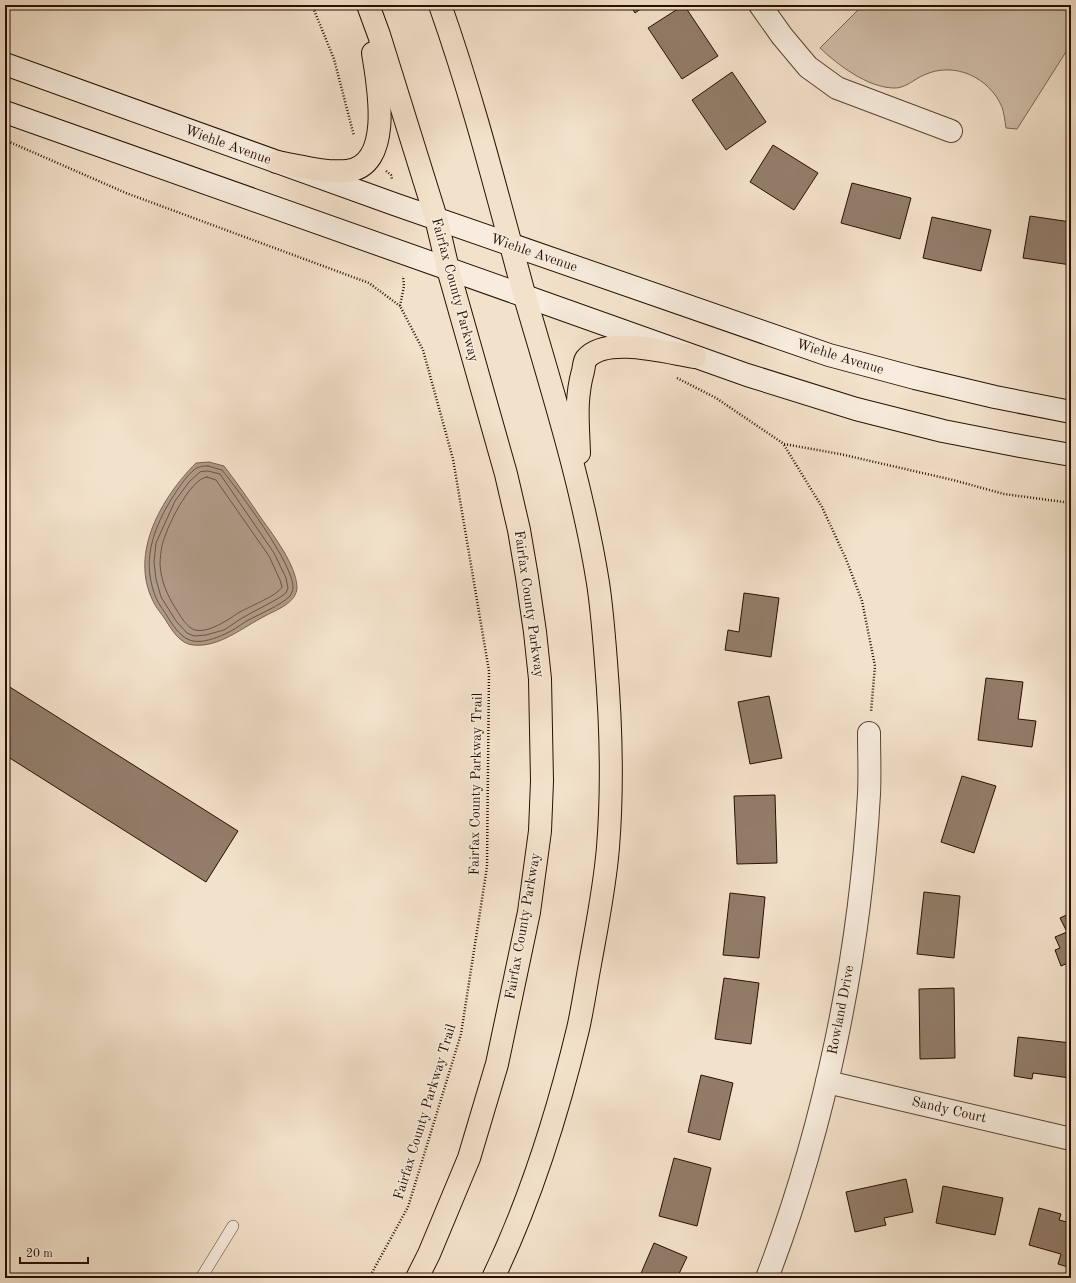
<svg xmlns="http://www.w3.org/2000/svg" width="1076" height="1283" font-family="'Old Standard TT',serif">
  <style>
    .green { fill: #d0bea9; stroke: #7c6655 }
    .water { fill: #ae9a86; stroke: #786251 }
    .lines { fill: none; stroke-linecap: round; stroke-linejoin: round }
    .shore { stroke: #6b5444; stroke-width: 1 }
    .building { fill: #927d6a; stroke: #280f01 }
    .service-casing { stroke: #5b4434; stroke-width: 12 }
    .minor-casing { stroke: #5b4434; stroke-width: 24 }
    .secondary-casing { stroke: #280f01; stroke-width: 24 }
    .trunk-casing { stroke: #280f01; stroke-width: 24 }
    .path { stroke: #280f01; stroke-width: 2.5; stroke-dasharray: 1 2; stroke-linecap: butt }
    .service { stroke: #f7ecdd; stroke-width: 11 }
    .minor { stroke: #f7ecdd; stroke-width: 22 }
    .secondary { stroke: #f7ecdd; stroke-width: 22 }
    .trunk { stroke: #f3e2cb; stroke-width: 22 }
    .labels { text-anchor: middle; dominant-baseline: central; stroke-width: 3; stroke-linejoin: round; paint-order: stroke }
    .street-label { font-size: 14px; fill: #280f01; stroke: #f7ecdd }
  </style>
  <rect width="100%" height="100%" fill="#f3e2cb"/>
  <filter id="stains"><feTurbulence type="fractalNoise" baseFrequency=".005" numOctaves="4"/><feColorMatrix values="0 0 0 0 .2 0 0 0 0 .09 0 0 0 0 .02 0 0 0 .5 -.17"/></filter>
  <radialGradient id="worn" r=".72"><stop offset=".6" stop-color="#630" stop-opacity="0"/><stop offset="1" stop-color="#630" stop-opacity=".3"/></radialGradient>
  <path class="green" d="M 863,5 L 1071,5 L 1071,44 L 1017,129 L 1006,128 C 1005,121 1004,113 1002,107 C 989,77 954,61 924,75 C 914,79 905,89 893,88 C 867,87 838,65 820,48 Z"/>
  <path class="water" d="M 209,462 L 224,466 C 237,483 249,500 261,518 C 274,536 296,565 297,587 C 297,603 276,610 265,616 C 243,627 219,648 193,645 C 180,644 171,629 165,619 C 161,613 156,608 153,601 C 129,553 162,497 196,463 Z"/>
  <g class="lines">
    <g class="shore">
      <path d="M 208,466 L 222,470 C 238,490 294,564 293,588 C 293,590 291,594 290,596 C 282,605 257,615 245,622 C 239,626 232,631 225,634 C 216,638 203,643 193,641 C 182,639 174,627 169,619 C 165,612 159,605 156,598 C 144,568 149,542 163,514 C 168,504 188,470 199,467 C 202,466 205,466 208,466 Z"/>
      <polygon points="208,471 220,474 274,553 286,578 288,588 286,593 279,598 242,618 224,630 206,635 194,636 187,633 176,621 161,597 156,579 154,562 156,543 175,501 189,482 200,472"/>
      <path d="M 207,477 L 216,480 L 269,556 L 280,580 L 282,587 C 277,596 248,607 238,613 C 228,620 203,637 191,628 C 184,623 180,615 176,609 C 167,595 161,581 160,564 C 160,558 161,551 162,546 C 165,530 190,478 207,477 Z"/>
    </g>
  </g>
  <g class="building">
    <polygon points="630,5 646,5 635,13"/>
    <polygon points="684,5 718,56 682,79 648,28"/>
    <polygon points="732,72 766,122 726,150 692,100"/>
    <polygon points="773,145 818,173 794,210 750,182"/>
    <polygon points="852,183 911,198 900,239 841,223"/>
    <polygon points="1030,216 1071,222 1071,265 1023,258"/>
    <polygon points="932,217 991,230 981,271 923,258"/>
    <polygon points="744,593 779,598 771,657 725,650 728,630 739,632"/>
    <polygon points="986,678 1023,682 1018,719 1036,721 1032,747 978,740"/>
    <polygon points="5,684 238,831 206,882 5,755"/>
    <polygon points="769,696 782,758 750,764 738,702"/>
    <polygon points="962,776 996,786 974,853 941,842"/>
    <polygon points="775,795 777,863 737,864 734,796"/>
    <polygon points="924,892 960,896 954,958 917,954"/>
    <polygon points="730,893 765,897 759,958 723,955"/>
    <polygon points="1071,913 1071,971 1068,963 1061,966 1055,950 1060,948 1055,937 1067,932 1060,918"/>
    <polygon points="724,978 759,983 751,1044 715,1039"/>
    <polygon points="954,988 955,1058 920,1059 919,989"/>
    <polygon points="1018,1037 1071,1043 1070,1078 1033,1073 1032,1079 1014,1076"/>
    <polygon points="701,1075 733,1083 720,1140 688,1132"/>
    <polygon points="674,1158 711,1168 697,1226 659,1216"/>
    <polygon points="906,1179 913,1212 884,1218 886,1225 855,1232 846,1192"/>
    <polygon points="943,1186 1003,1198 995,1235 936,1223"/>
    <polygon points="1039,1208 1061,1214 1059,1220 1071,1223 1071,1268 1058,1264 1061,1254 1029,1245"/>
    <polygon points="654,1243 687,1257 677,1278 639,1278"/>
  </g>
  <g class="lines">
    <g class="service-casing">
      <polyline id="service" points="201,1278 233,1226"/>
    </g>
    <g class="minor-casing">
      <g id="minor">
        <polyline points="760,5 782,36 808,67 837,88 951,131"/>
        <polyline points="827,1082 1071,1139"/>
        <path d="M 767,1278 C 825,1126 860,956 869,794 C 870,774 869,753 869,733"/>
      </g>
    </g>
    <g class="secondary-casing">
      <g id="secondary">
        <polyline points="5,64 394,204 829,355 915,378 995,397 1071,412"/>
        <polyline points="5,112 525,296 747,375 856,409 943,431 1020,446 1071,455"/>
      </g>
    </g>
    <g class="trunk-casing">
      <g id="trunk">
        <polyline points="368,5 379,35 436,218 448,269 506,474 519,530 527,577 535,632 540,679 542,781 540,831 529,912 497,1064 469,1158 429,1254 417,1278"/>
        <path d="M 440,5 C 473,98 497,194 523,290 C 551,387 582,483 598,583 C 602,609 604,636 606,662 C 611,723 613,785 608,847 C 605,886 597,925 590,964 C 586,985 583,1007 578,1029 C 558,1112 530,1201 493,1278"/>
        <path d="M 277,162 C 300,166 324,173 347,171 C 394,166 378,84 373,53"/>
        <path d="M 579,453 C 578,423 575,400 583,371 C 584,367 584,362 586,359 C 606,335 668,353 695,357"/>
      </g>
    </g>
    <g class="path">
      <polyline points="312,5 334,59 354,136"/>
      <polyline points="5,140 126,193 369,283 400,306"/>
      <polyline points="386,171 391,175 392,179"/>
      <polyline points="677,378 716,398 784,444 840,454 953,480 1004,494 1071,503"/>
      <polyline points="784,445 822,507 846,559 862,601 875,666 871,712"/>
      <polyline points="369,1278 408,1207 461,1034 487,867 489,671 453,459 423,350 400,306 404,286 403,276"/>
    </g>
    <use href="#service" class="service"/>
    <use href="#minor" class="minor"/>
    <use href="#secondary" class="secondary"/>
    <use href="#trunk" class="trunk"/>
  </g>
  <g class="labels">
    <g class="street-label">
      <text transform="translate(228 145) rotate(20)">Wiehle Avenue</text>
      <text transform="translate(534 253) rotate(19)">Wiehle Avenue</text>
      <text transform="translate(455 290) rotate(75)">Fairfax County Parkway</text>
      <text transform="translate(840 357) rotate(17)">Wiehle Avenue</text>
      <text transform="translate(529 604) rotate(82)">Fairfax County Parkway</text>
      <text transform="translate(476 784) rotate(-89)">Fairfax County Parkway Trail</text>
      <text transform="translate(523 926) rotate(-80)">Fairfax County Parkway</text>
      <text transform="translate(841 1010) rotate(-79)">Rowland Drive</text>
      <text transform="translate(949 1110) rotate(13)">Sandy Court</text>
      <text transform="translate(425 1112) rotate(-73)">Fairfax County Parkway Trail</text>
    </g>
  </g>
  <rect width="1076" height="1283" fill="none" stroke="#f3e2cb" stroke-width="20"/>
  <rect x="6" y="6" width="1064" height="1271" fill="none" stroke="#280f01" stroke-width="2"/>
  <rect x="10" y="10" width="1056" height="1263" fill="none" stroke="#280f01"/>
  <path d="M20 1257v6h68v-6" fill="none" stroke="#280f01" stroke-width="2"/>
  <text x="26" y="1257" font-size="12" fill="#280f01" stroke="#f7ecdd" stroke-width="3" paint-order="stroke">20 m</text>
  <rect width="100%" height="100%" filter="url(#stains)"/>
  <rect width="100%" height="100%" fill="url(#worn)"/>
</svg>
